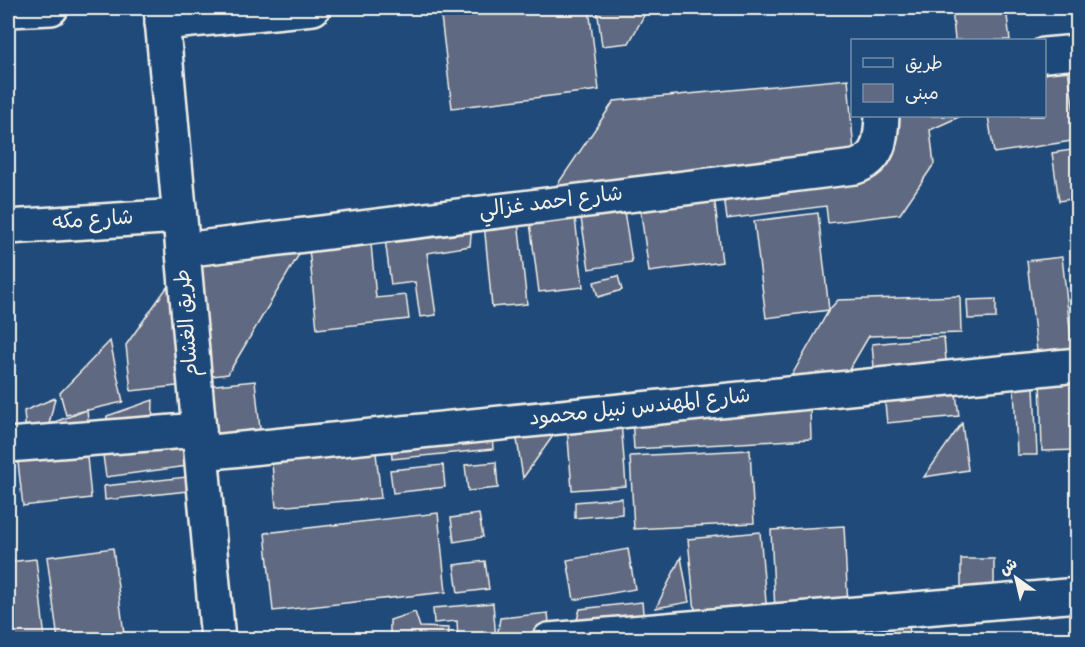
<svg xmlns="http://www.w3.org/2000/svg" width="1085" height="647" font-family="Dekko,'Playpen Sans Arabic',sans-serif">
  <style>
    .building { fill: #606982; stroke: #f4f1e8; stroke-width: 1.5 }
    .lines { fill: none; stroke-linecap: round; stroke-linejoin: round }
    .street-casing { stroke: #f4f1e8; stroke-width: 38 }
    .street { stroke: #1f4a7a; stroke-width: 33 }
    .labels { text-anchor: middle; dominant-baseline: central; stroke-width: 4.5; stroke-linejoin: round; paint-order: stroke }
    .street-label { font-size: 21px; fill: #f4f1e8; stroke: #1f4a7a }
  </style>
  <rect width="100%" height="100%" fill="#1f4a7a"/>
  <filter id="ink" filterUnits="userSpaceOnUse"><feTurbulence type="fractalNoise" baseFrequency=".0167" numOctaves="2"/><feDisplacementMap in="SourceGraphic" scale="12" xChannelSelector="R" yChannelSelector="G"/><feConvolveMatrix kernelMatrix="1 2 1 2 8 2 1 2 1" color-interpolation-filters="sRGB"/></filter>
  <g filter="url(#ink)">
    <g class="building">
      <polygon points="440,8 589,8 599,90 452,108"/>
      <polygon points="597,8 648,8 629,43 602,46"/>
      <polygon points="952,8 1006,8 1010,40 955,40"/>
      <polygon points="1068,70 1078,140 994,153 988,116 1044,116 1044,74"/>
      <polygon points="848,79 855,165 551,194 614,101"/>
      <polygon points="889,116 961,116 930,130 934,164 900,214 828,223 826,206 727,219 723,189 875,170"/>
      <polygon points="1078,149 1078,198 1059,201 1052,153"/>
      <polygon points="714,195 722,262 649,272 640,206"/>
      <polygon points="623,205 632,262 589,269 580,212"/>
      <polygon points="574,209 583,287 539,292 529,215"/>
      <polygon points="818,213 829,310 766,318 754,221"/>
      <polygon points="518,220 527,304 492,307 484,223"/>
      <polygon points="472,226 470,246 427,253 436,315 420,317 415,282 391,285 385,239"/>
      <polygon points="370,233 376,298 406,295 409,319 317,329 308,239"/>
      <polygon points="304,246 228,374 205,377 193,258"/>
      <polygon points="1062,257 1073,356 1038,360 1027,261"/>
      <polygon points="175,276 186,385 131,391 126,345"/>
      <polygon points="618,276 622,290 598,297 594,282"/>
      <polygon points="960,296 961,333 869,336 842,382 788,382 829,310 838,300"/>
      <polygon points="996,299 996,318 968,319 967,300"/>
      <polygon points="944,337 947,372 875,379 872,344"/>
      <polygon points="110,341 123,402 66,415 60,393"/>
      <polygon points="1078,376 1078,450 1042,451 1040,378"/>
      <polygon points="255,381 261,439 211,444 206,386"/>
      <polygon points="955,386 959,416 887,423 884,394"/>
      <polygon points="1014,387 1034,387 1037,455 1017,455"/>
      <polygon points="55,398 49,424 87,410 89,430 26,435 24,411"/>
      <polygon points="153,400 152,432 106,432 107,416"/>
      <polygon points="810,408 811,439 634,449 632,418"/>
      <polygon points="621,421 626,486 572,490 567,425"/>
      <polygon points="962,423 968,470 924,477"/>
      <polygon points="560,426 523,478 516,433"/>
      <polygon points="492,433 493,449 392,459 391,442"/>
      <polygon points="191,437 195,465 106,477 102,448"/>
      <polygon points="375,444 381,498 276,507 271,453"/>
      <polygon points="86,447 91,498 23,506 17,454"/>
      <polygon points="750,450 754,523 634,529 630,456"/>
      <polygon points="496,462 498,488 468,491 465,465"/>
      <polygon points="443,465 445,487 393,493 390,470"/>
      <polygon points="196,476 197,490 105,500 104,486"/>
      <polygon points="622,498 622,514 575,518 575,502"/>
      <polygon points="438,513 446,592 273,611 265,533"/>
      <polygon points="479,514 483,537 454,542 451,518"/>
      <polygon points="844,526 848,607 775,611 771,530"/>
      <polygon points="760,532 767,614 696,622 688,539"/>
      <polygon points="113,548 124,634 58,640 47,557"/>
      <polygon points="628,549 635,589 574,600 567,560"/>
      <polygon points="681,557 689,602 656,608"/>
      <polygon points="36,559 45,640 8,640 8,562"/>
      <polygon points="961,559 994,559 994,595 961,594"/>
      <polygon points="485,561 489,589 458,593 454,565"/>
      <polygon points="642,602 644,623 574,631 580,609"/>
      <polygon points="493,603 496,640 458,640 457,621 434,623 433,608"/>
      <polygon points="415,612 420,627 449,628 448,640 390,640 390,620"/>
      <polygon points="907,612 911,640 845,640 843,623"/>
      <polygon points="548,613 550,632 497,637 500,618"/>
      <polygon points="836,625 838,640 770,640 769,631"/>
    </g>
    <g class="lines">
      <g class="street-casing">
        <g id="street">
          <polyline points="161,8 218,640"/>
          <polyline points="8,10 51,8"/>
          <polyline points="162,23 313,8"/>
          <polyline points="1044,55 1078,52"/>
          <polyline points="8,227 179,216"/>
          <path d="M 183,250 L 855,167 C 880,159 881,139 882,116"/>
          <polyline points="8,445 199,430"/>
          <polyline points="202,453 1078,365"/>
          <polyline points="549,640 1078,595"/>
        </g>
      </g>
      <use href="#street" class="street"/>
    </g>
  </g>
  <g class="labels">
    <g class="street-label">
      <text transform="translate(551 204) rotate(-7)">شارع احمد غزالي</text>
      <text transform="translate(93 222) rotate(-4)">شارع مكه</text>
      <text transform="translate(189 323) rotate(-95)">طريق الغشام</text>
      <text transform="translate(640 409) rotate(-6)">شارع المهندس نبيل محمود</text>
    </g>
  </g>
  <rect width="1085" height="647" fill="none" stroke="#1f4a7a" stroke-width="30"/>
  <rect x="15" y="15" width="1055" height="617" fill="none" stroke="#f4f1e8" stroke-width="2" filter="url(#ink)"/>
  <rect x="851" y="39" width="195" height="78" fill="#1f4a7a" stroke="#748da6" stroke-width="1.5"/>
  <rect x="863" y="58" width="30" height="9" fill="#1f4a7a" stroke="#748da6" stroke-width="1.5"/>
  <text x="905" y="69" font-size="18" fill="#f4f1e8">طريق</text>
  <rect x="863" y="84" width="30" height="18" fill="#606982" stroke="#748da6" stroke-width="1.5"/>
  <text x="905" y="99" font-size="18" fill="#f4f1e8">مبنى</text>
  <g transform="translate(1016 578) rotate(326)" stroke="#1f4a7a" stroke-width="4.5" paint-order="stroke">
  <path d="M0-4.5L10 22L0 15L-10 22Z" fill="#f4f1e8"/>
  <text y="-9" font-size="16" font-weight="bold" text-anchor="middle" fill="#f4f1e8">ش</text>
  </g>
</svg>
